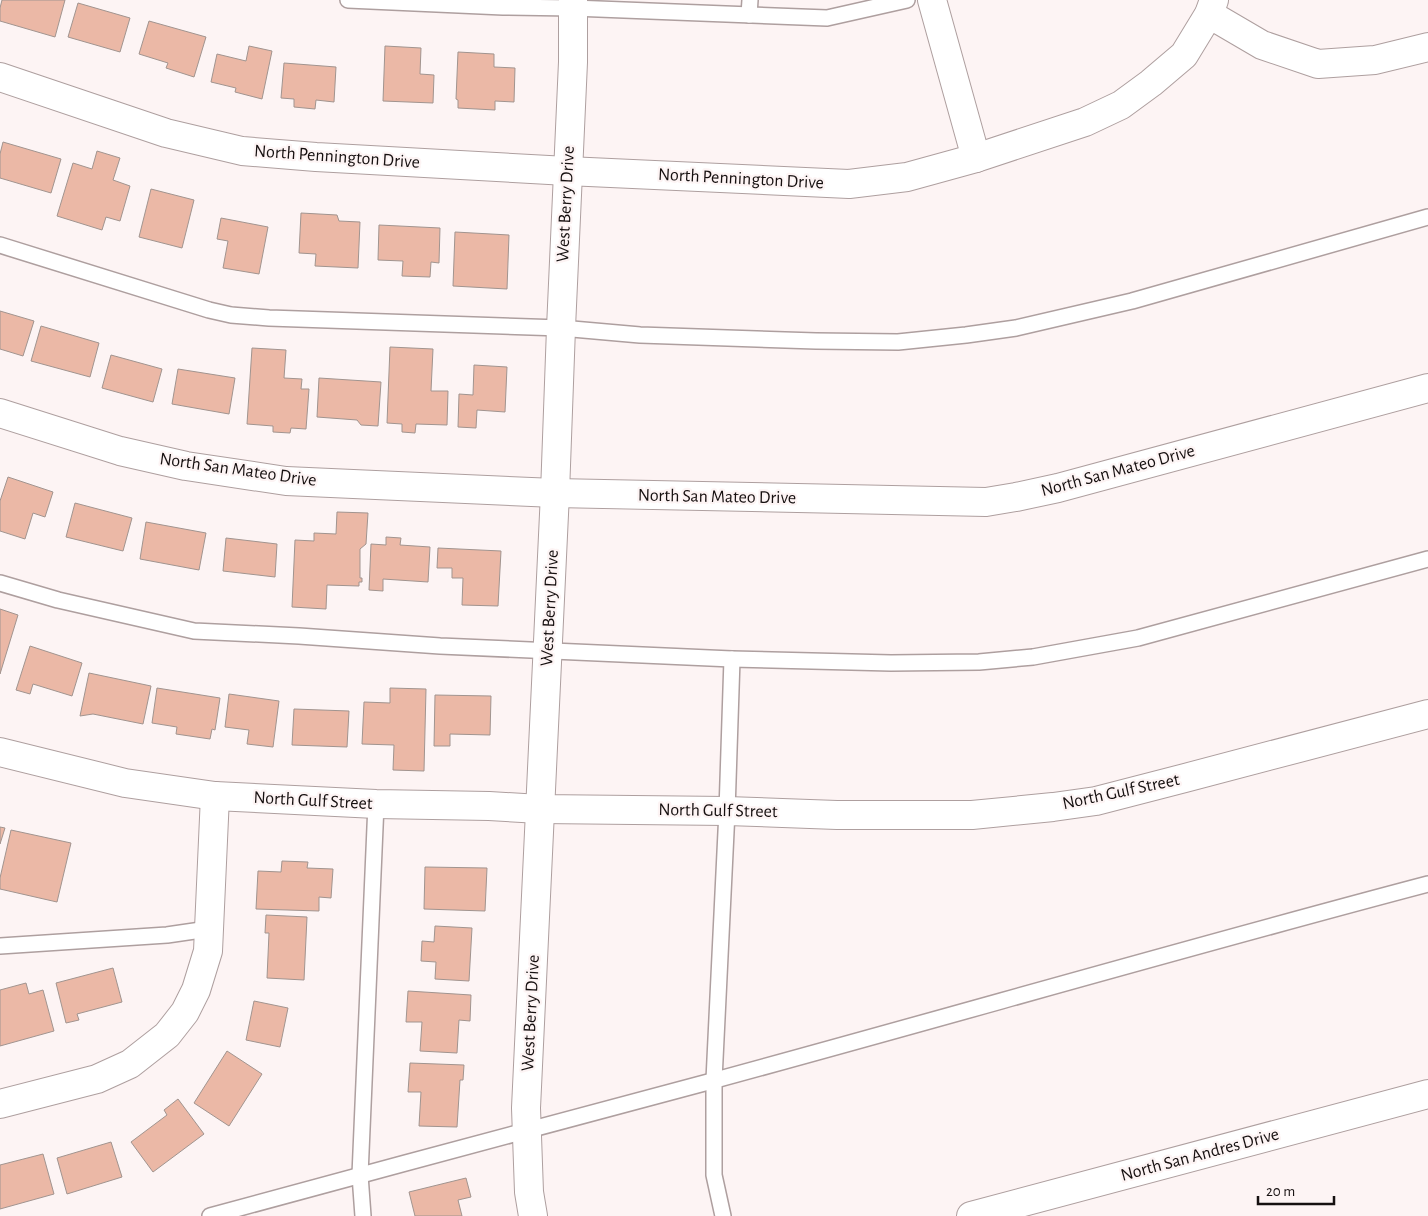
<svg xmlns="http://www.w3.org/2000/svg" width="1428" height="1216" font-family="'Alegreya Sans',sans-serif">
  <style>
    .building { fill: #ebb8a6; stroke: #a1948f }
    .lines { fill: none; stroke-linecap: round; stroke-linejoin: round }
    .lane-casing { stroke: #ae9f9f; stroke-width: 18 }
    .street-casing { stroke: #ae9f9f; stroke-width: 30 }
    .lane { stroke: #fff; stroke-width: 15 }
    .street { stroke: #fff; stroke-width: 28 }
    .labels { text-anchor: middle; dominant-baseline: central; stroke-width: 4.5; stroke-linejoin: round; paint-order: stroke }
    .street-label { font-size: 18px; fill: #161010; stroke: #fdf4f4 }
  </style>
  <rect width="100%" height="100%" fill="#fdf4f4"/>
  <g class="building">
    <polygon points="2,0 65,0 55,37 0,21 0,8"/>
    <polygon points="78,3 130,18 120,52 68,37"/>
    <polygon points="149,21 206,37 194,77 166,68 168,63 139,54"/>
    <polygon points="249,46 272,51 262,99 235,92 236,88 211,82 217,54 246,61"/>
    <polygon points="385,46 421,48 420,74 434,75 433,103 383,101"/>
    <polygon points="458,52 494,54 494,67 515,68 514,102 495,101 495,110 458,108 458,100 456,99"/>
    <polygon points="284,63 336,67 334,102 316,100 315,109 294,107 294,99 281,98"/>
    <polygon points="3,142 61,159 51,193 0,178 0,154"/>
    <polygon points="97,151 120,158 113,180 130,186 120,221 106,217 102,230 57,216 73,163 92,169"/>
    <polygon points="151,189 194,200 182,248 139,237"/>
    <polygon points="301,213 337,215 339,221 360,222 358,268 315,266 316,254 299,253"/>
    <polygon points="221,218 268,227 259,274 223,268 228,241 217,239"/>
    <polygon points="379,225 440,228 439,263 431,262 430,277 402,276 403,261 378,260"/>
    <polygon points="455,232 509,235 507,289 453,286"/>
    <polygon points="0,311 34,321 23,356 0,349"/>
    <polygon points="41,326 99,343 90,377 31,361"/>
    <polygon points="390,347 433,349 431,391 448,391 447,425 416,424 415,433 402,432 402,424 387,423"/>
    <polygon points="252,348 286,350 284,378 302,379 301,389 309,389 306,429 291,428 290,433 273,432 273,426 247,424"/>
    <polygon points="111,355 162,369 153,402 102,388"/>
    <polygon points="474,365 507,367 505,412 477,410 476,428 458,427 459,394 473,395"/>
    <polygon points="178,369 235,378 229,414 172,404"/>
    <polygon points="319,378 381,382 378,426 361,425 357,420 317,417"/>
    <polygon points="8,477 53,492 45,517 33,513 25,539 0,531 0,501"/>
    <polygon points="75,503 132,518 123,551 66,537"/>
    <polygon points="337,512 368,513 366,544 360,549 360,578 362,578 362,582 359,582 359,586 327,585 326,609 292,607 295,540 314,541 314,533 336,534"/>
    <polygon points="146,522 206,533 199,570 140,559"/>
    <polygon points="386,537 401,538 400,545 430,547 428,582 383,579 383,591 369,590 371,544 386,545"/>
    <polygon points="226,538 277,544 275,577 223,571"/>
    <polygon points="438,548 501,551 498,606 462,605 463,578 452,578 452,568 437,568"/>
    <polygon points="0,609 18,615 0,674"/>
    <polygon points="30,646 82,663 72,696 33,684 30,694 16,690"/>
    <polygon points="89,673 151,686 143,724 93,714 80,716"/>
    <polygon points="157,688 220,698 215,730 212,729 210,739 176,734 177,727 152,723"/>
    <polygon points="390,688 426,689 424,771 393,770 394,745 362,744 364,702 390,703"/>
    <polygon points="229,694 279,701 273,747 247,744 249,730 225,727"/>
    <polygon points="435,695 491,696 490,735 450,734 450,746 434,746"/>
    <polygon points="294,709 349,711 347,747 292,745"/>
    <polygon points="0,827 5,828 0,844"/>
    <polygon points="11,830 71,843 57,902 0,889 0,878"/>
    <polygon points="282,861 308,862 307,868 333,869 331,898 319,897 319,911 256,909 258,871 281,872"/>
    <polygon points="425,867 487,868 485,911 424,909"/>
    <polygon points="266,915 307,917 304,980 267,978 269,933 265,933"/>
    <polygon points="435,926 472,928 469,981 435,979 436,962 421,961 422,941 434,942"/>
    <polygon points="113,968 122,1002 77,1014 79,1020 66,1023 56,983"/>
    <polygon points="26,983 29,994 43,990 54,1031 0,1046 0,990"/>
    <polygon points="408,991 471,995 470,1021 459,1020 457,1053 420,1051 422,1022 406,1022"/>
    <polygon points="254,1001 288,1008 280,1047 246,1040"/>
    <polygon points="227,1051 262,1074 229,1126 194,1103"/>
    <polygon points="410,1063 464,1065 463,1080 460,1080 457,1127 419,1126 421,1092 408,1092"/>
    <polygon points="178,1099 204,1134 153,1172 131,1142 167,1115 164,1110"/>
    <polygon points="111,1142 122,1177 67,1194 57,1158"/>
    <polygon points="43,1154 54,1194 0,1209 0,1165"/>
    <polygon points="466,1178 471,1197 458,1200 462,1216 415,1216 409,1192"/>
  </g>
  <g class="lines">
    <g class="lane-casing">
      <g id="lane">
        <polyline points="348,0 503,7 573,8 827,18 907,0"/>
        <polyline points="749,15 750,0"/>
        <polyline points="0,245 209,310 231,315 269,318 561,328 640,335 816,341 898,342 966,335 1016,328 1132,301 1428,217"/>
        <polyline points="0,583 58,600 194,631 299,636 440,646 732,659 891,663 979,662 1033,657 1138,638 1428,559"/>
        <polyline points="0,946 167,935 208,929"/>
        <path d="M 210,1216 C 377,1170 545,1126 712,1081 C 951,1016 1189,947 1428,884"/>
        <polyline points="363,1216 360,1175 376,804"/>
        <polyline points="723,1216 714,1175 714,1080 727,811 732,659"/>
      </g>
    </g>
    <g class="street-casing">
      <g id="street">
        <polyline points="932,0 976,158"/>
        <polyline points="1209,14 1262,45 1318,64 1375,60 1428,47"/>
        <polyline points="0,77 166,133 242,151 316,157 567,171 849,184 907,177 976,158 1085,122 1121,105 1151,83 1184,55 1209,14 1214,0"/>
        <polyline points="0,413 120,451 186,466 286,481 555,493 986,502 1016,497 1058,488 1428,388"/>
        <polyline points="0,752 125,783 215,796 376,804 489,806 540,809 727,811 837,815 972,815 1053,807 1096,801 1185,778 1428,714"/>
        <polyline points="0,1104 97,1079 130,1064 167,1035 185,1012 196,990 208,951 215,796"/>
        <polyline points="533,1216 529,1192 526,1108 555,493 561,328 573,62 573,0"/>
        <polyline points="971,1216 1428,1094"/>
      </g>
    </g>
    <use href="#lane" class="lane"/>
    <use href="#street" class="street"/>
  </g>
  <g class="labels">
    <g class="street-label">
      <text transform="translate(337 157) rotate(4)">North Pennington Drive</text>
      <text transform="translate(741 179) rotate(3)">North Pennington Drive</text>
      <text transform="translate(566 204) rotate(-87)">West Berry Drive</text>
      <text transform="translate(238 470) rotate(8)">North San Mateo Drive</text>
      <text transform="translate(1118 471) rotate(-15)">North San Mateo Drive</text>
      <text transform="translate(717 497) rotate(1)">North San Mateo Drive</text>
      <text transform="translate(550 608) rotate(-87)">West Berry Drive</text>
      <text transform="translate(1121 792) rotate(-12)">North Gulf Street</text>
      <text transform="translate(313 801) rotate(3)">North Gulf Street</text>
      <text transform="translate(718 811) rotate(1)">North Gulf Street</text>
      <text transform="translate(531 1013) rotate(-87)">West Berry Drive</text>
      <text transform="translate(1200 1155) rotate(-15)">North San Andres Drive</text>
    </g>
  </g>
  <path d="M1258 1196v8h76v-8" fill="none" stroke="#161010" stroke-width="2.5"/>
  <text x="1266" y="1196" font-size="15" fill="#161010" stroke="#fdf4f4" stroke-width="4" paint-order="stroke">20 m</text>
</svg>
